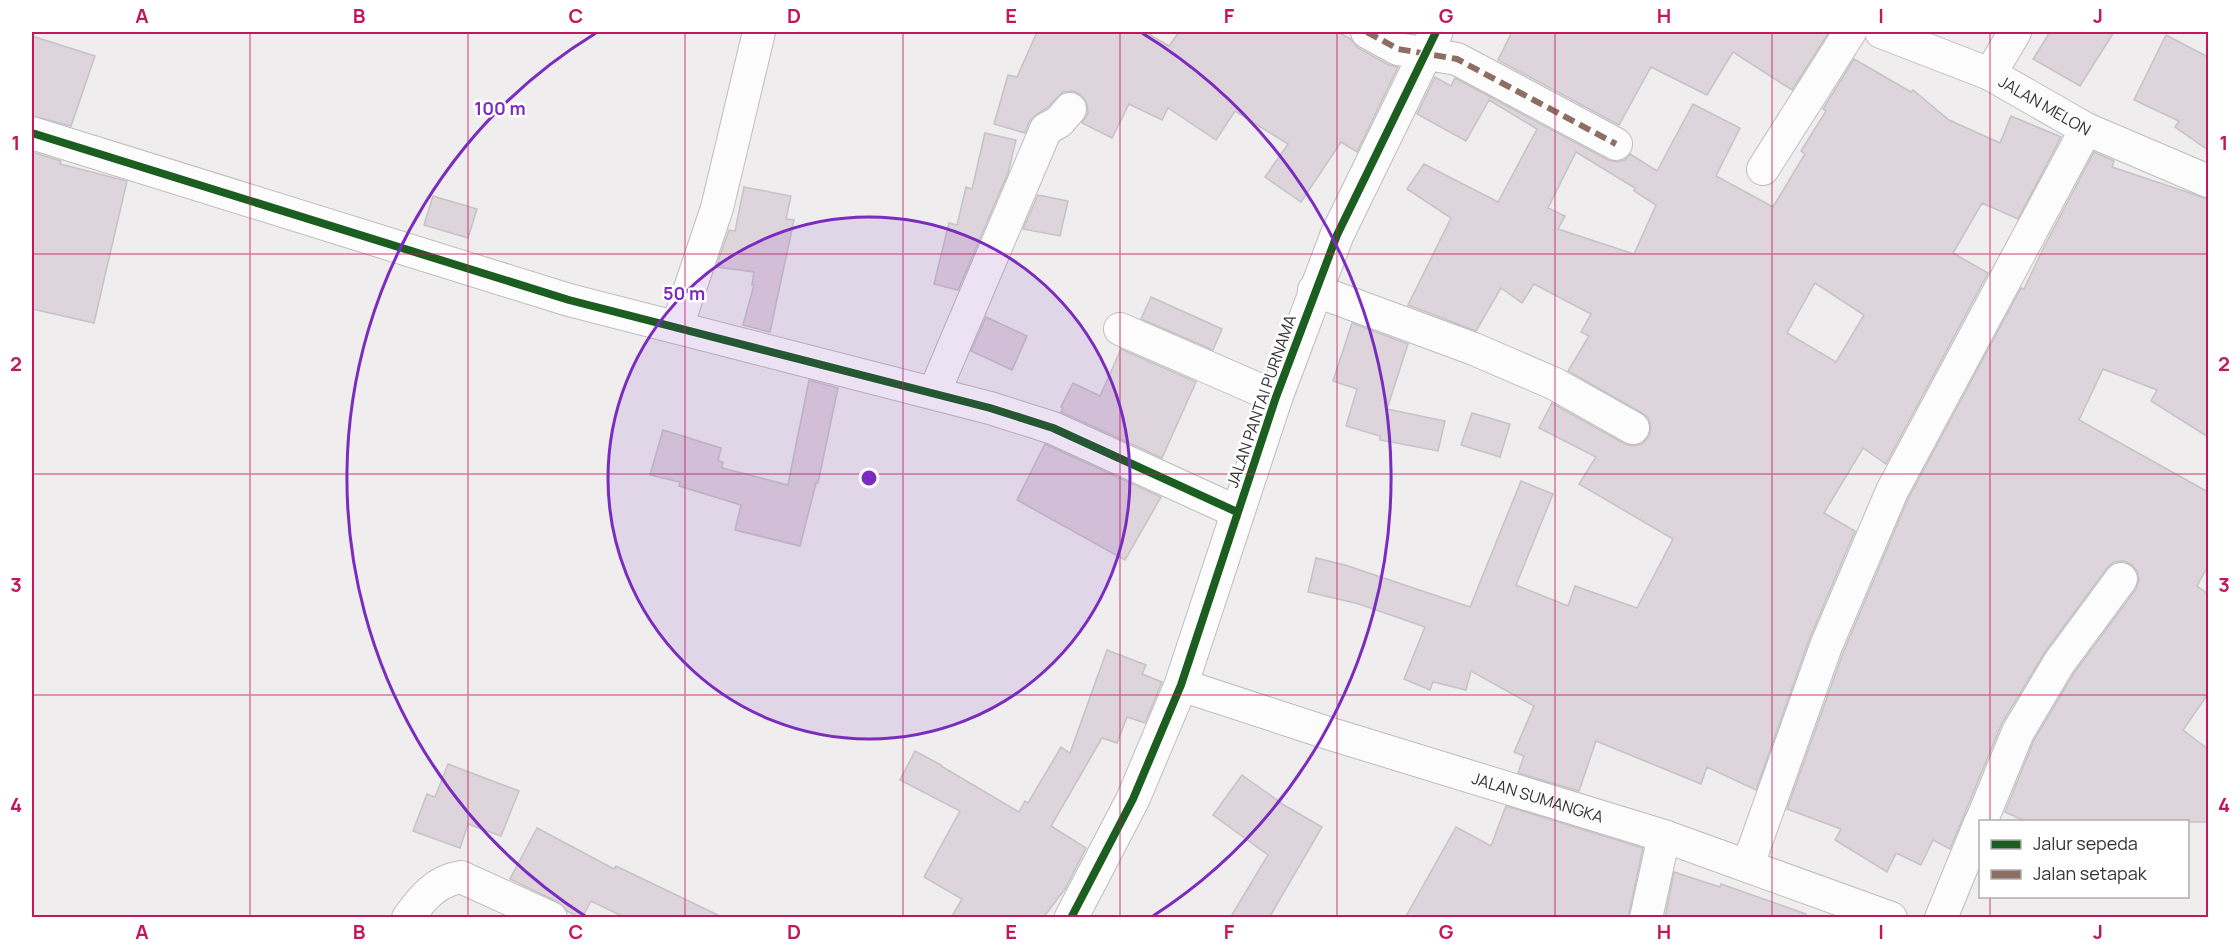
<svg xmlns="http://www.w3.org/2000/svg" width="2240" height="949" font-family="Manrope,sans-serif">
  <style>
    .building { fill: #ded4db; stroke: #c5c3c4; stroke-width: 1.5; fill-rule: evenodd }
    .lines { fill: none; stroke-linecap: round; stroke-linejoin: round }
    .street-casing { stroke: #bebcbd; stroke-width: 34 }
    .secondary-casing { stroke: #bebcbd; stroke-width: 35 }
    .street { stroke: #fdfcfc; stroke-width: 32 }
    .secondary { stroke: #fdfcfc; stroke-width: 33 }
    .quiet { stroke: #8d6e63; stroke-width: 6; stroke-dasharray: 12 6; stroke-linecap: butt }
    .cycleway-casing { stroke: #fff; stroke-width: 11 }
    .cycleway { stroke: #1b5e20; stroke-width: 8 }
    .grid { fill: none; stroke: #c2185b; stroke-width: 1.5; stroke-opacity: 0.55 }
    .ring { fill: none; stroke: #7b2cbf; stroke-width: 3 }
    .labels { text-anchor: middle; dominant-baseline: central; stroke-width: 5; stroke-linejoin: round; paint-order: stroke }
    .street-label { font-size: 16px; fill: #363435; stroke: #fff }
    .centre { fill: #7b2cbf; stroke: #fff; stroke-width: 3 }
    .ring-label { font-size: 18px; text-anchor: middle; font-weight: bold; fill: #7b2cbf; stroke: #fff; stroke-width: 5; stroke-linejoin: round; paint-order: stroke }
    .neatline { fill: none; stroke: #c2185b; stroke-width: 2 }
    .grid-label { font-size: 20px; text-anchor: middle; font-weight: bold; fill: #c2185b }
  </style>
  <rect width="100%" height="100%" fill="#efedee"/>
  <g class="building">
    <polygon points="1037,32 1145,32 1169,46 1179,32 1338,32 1351,39 1358,48 1389,65 1398,67 1357,152 1341,142 1301,202 1265,177 1288,144 1235,111 1216,140 1168,108 1162,120 1129,104 1112,138 1082,123 1088,113 1087,103 1081,95 1073,91 1063,92 1047,108 1037,114 1029,122 1025,133 994,124 1008,75 1017,77"/>
    <polygon points="1512,32 1829,32 1792,90 1733,52 1707,95 1651,67 1619,125 1498,60"/>
    <polygon points="2050,32 2114,32 2080,86 2033,59"/>
    <polygon points="2166,35 2208,57 2208,150 2175,127 2179,121 2134,100"/>
    <polygon points="32,36 95,56 71,126 32,116"/>
    <path d="M 1854,59 L 1911,92 L 1913,90 L 1949,120 L 2000,143 L 2011,116 L 2061,137 L 2018,219 L 1982,203 L 1953,253 L 1988,273 L 1886,464 L 1863,448 L 1824,513 L 1855,531 L 1809,640 L 1756,790 L 1707,767 L 1701,784 L 1596,741 L 1579,791 L 1518,773 L 1524,756 L 1514,752 L 1534,706 L 1471,671 L 1466,690 L 1433,682 L 1430,690 L 1404,679 L 1425,627 L 1359,604 L 1308,592 L 1316,558 L 1345,565 L 1470,607 L 1521,481 L 1553,494 L 1516,585 L 1568,606 L 1575,586 L 1637,608 L 1673,539 L 1579,484 L 1596,457 L 1539,428 L 1552,403 L 1625,444 L 1633,446 L 1642,444 L 1649,436 L 1651,427 L 1648,418 L 1642,413 L 1568,371 L 1589,336 L 1581,332 L 1591,314 L 1534,284 L 1522,303 L 1501,288 L 1476,331 L 1408,305 L 1451,218 L 1407,189 L 1424,164 L 1498,202 L 1537,129 L 1489,100 L 1466,141 L 1417,114 L 1435,77 L 1451,86 L 1455,78 L 1608,160 L 1617,162 L 1625,160 L 1630,154 L 1657,171 L 1693,104 L 1740,128 L 1716,176 L 1773,207 L 1805,154 L 1801,151 L 1826,111 L 1823,109 ZM 1576,152 L 1635,188 L 1634,191 L 1656,205 L 1634,254 L 1558,229 L 1565,216 L 1548,208 ZM 1815,283 L 1864,315 L 1836,362 L 1787,333 Z"/>
    <polygon points="985,133 1016,140 1008,173 958,290 934,284 949,223 957,225 966,187 972,189"/>
    <polygon points="32,152 61,161 60,164 127,181 94,323 32,309"/>
    <polygon points="2094,152 2114,161 2112,167 2208,199 2208,437 2151,401 2157,390 2103,369 2079,420 2208,492 2208,566 2197,586 2208,594 2208,694 2183,730 2208,749 2208,822 2027,822 2005,812 2034,740 2074,673 2136,589 2139,580 2137,571 2132,565 2124,561 2114,562 2107,568 2045,652 2002,723 1950,849 1933,840 1921,865 1896,853 1887,872 1835,840 1841,829 1787,809 1843,653 1908,499 2021,288 2024,289 2045,245"/>
    <polygon points="744,187 791,196 786,219 794,220 770,332 743,325 754,285 752,285 754,272 716,267 729,230 735,231"/>
    <polygon points="1038,195 1068,201 1060,236 1023,229"/>
    <polygon points="433,196 477,209 468,238 424,225"/>
    <polygon points="1151,297 1222,329 1213,350 1141,319"/>
    <polygon points="986,317 1027,336 1012,370 971,351"/>
    <polygon points="1352,323 1408,344 1387,409 1445,421 1438,451 1380,440 1380,436 1346,426 1357,389 1333,381"/>
    <polygon points="1121,349 1196,382 1162,458 1061,412 1063,408 1061,407 1073,383 1100,396"/>
    <polygon points="809,380 838,388 818,483 816,483 800,546 735,530 741,505 679,486 680,482 650,475 663,430 721,448 718,461 723,462 722,468 788,485"/>
    <polygon points="1472,413 1510,424 1500,457 1461,445"/>
    <polygon points="1045,444 1161,497 1125,560 1017,500"/>
    <polygon points="1107,650 1146,665 1142,674 1162,682 1145,723 1127,717 1117,743 1102,738 1051,826 1086,848 1065,889 1043,918 951,918 962,899 924,877 960,811 900,780 915,751 941,765 941,766 1019,812 1025,801 1028,803 1061,747 1070,753"/>
    <polygon points="448,764 519,791 501,836 468,824 460,848 413,831 427,794 435,797"/>
    <polygon points="1242,775 1284,805 1322,827 1269,918 1230,918 1268,855 1213,815"/>
    <polygon points="1506,806 1643,848 1628,918 1405,918 1456,827 1491,846"/>
    <polygon points="537,828 614,869 616,866 724,918 626,918 591,901 582,918 579,918 567,911 558,902 510,879"/>
    <polygon points="1674,872 1720,887 1721,884 1806,914 1805,918 1665,918"/>
  </g>
  <g class="lines">
    <g class="street-casing">
      <g id="street">
        <polyline points="1367,32 1398,49 1457,59 1616,144"/>
        <path id="s1" d="M 1881,32 L 1990,74 L 2086,129 L 2208,181"/>
        <polyline points="1990,74 2015,32"/>
        <polyline points="32,133 569,300 990,408 1053,428 1237,512"/>
        <polyline points="1763,169 1850,32"/>
        <polyline points="1314,290 1474,349 1555,384 1633,428"/>
        <polyline points="677,327 717,208 759,32"/>
        <polyline points="1120,329 1276,397"/>
        <polyline points="934,393 1046,129 1059,122 1070,109"/>
        <path id="s2" d="M 1181,685 L 1331,734 L 1664,836 L 1891,918"/>
        <polyline points="1981,822 2018,732 2059,663 2121,579"/>
        <polyline points="1748,865 1826,646 1892,491 2086,129"/>
        <path d="M 408,918 C 422,898 436,881 461,877 L 551,918"/>
        <polyline points="1646,918 1664,836"/>
        <polyline points="1941,918 1980,823"/>
      </g>
    </g>
    <g class="secondary-casing">
      <polyline id="secondary" points="1071,918 1133,799 1181,685 1276,397 1337,235 1436,32"/>
    </g>
    <use href="#street" class="street"/>
    <use href="#secondary" class="secondary"/>
    <polyline class="quiet" points="1367,32 1398,49 1457,59 1616,144"/>
    <g class="cycleway-casing">
      <g id="cycleway">
        <polyline points="32,133 569,300 990,408 1053,428 1237,512"/>
        <polyline points="1071,918 1133,799 1181,685 1276,397 1337,235 1436,32"/>
      </g>
    </g>
    <use href="#cycleway" class="cycleway"/>
  </g>
  <path class="grid" d="M 250,32 L 250,918M 468,32 L 468,918M 685,32 L 685,918M 903,32 L 903,918M 1120,32 L 1120,918M 1337,32 L 1337,918M 1555,32 L 1555,918M 1772,32 L 1772,918M 1990,32 L 1990,822M 32,254 L 2208,254M 32,474 L 2208,474M 32,695 L 2208,695M 1990,896 L 1990,918"/>
  <circle cx="869" cy="478" r="261" fill="#7b2cbf" fill-opacity=".12"/>
  <g class="ring">
    <circle cx="869" cy="478" r="261"/>
    <path d="M585 916A522 522 0 0 1 596 33M1142 33A522 522 0 0 1 1153 916"/>
  </g>
  <g class="labels">
    <g class="street-label">
      <text stroke="none"><textPath href="#s1" startOffset="180">JALAN MELON</textPath></text>
      <text transform="translate(1261 401) rotate(-71)">JALAN PANTAI PURNAMA</text>
      <text stroke="none"><textPath href="#s2" startOffset="374">JALAN SUMANGKA</textPath></text>
    </g>
  </g>
  <circle cx="869" cy="478" r="9" class="centre"/>
  <g class="ring-label">
    <text x="500" y="115">100 m</text>
    <text x="684" y="300">50 m</text>
  </g>
  <rect width="2240" height="949" fill="none" stroke="#ffffff" stroke-width="66"/>
  <rect x="1979" y="820" width="210" height="78" fill="#ffffff" stroke="#afaeae" stroke-width="1.5"/>
  <rect x="1991" y="840" width="30" height="9" fill="#1b5e20" stroke="#afaeae" stroke-width="1.5"/>
  <text x="2033" y="850" font-size="18" fill="#363435">Jalur sepeda</text>
  <rect x="1991" y="870" width="30" height="9" fill="#8d6e63" stroke="#afaeae" stroke-width="1.5"/>
  <text x="2033" y="880" font-size="18" fill="#363435">Jalan setapak</text>
  <rect x="33" y="33" width="2174" height="883" class="neatline"/>
  <g class="grid-label">
    <text x="142" y="23">A</text>
    <text x="359" y="23">B</text>
    <text x="576" y="23">C</text>
    <text x="794" y="23">D</text>
    <text x="1011" y="23">E</text>
    <text x="1229" y="23">F</text>
    <text x="1446" y="23">G</text>
    <text x="1664" y="23">H</text>
    <text x="1881" y="23">I</text>
    <text x="2098" y="23">J</text>
    <text x="16" y="150">1</text>
    <text x="2224" y="150">1</text>
    <text x="16" y="371">2</text>
    <text x="2224" y="371">2</text>
    <text x="16" y="592">3</text>
    <text x="2224" y="592">3</text>
    <text x="16" y="812">4</text>
    <text x="2224" y="812">4</text>
    <text x="142" y="939">A</text>
    <text x="359" y="939">B</text>
    <text x="576" y="939">C</text>
    <text x="794" y="939">D</text>
    <text x="1011" y="939">E</text>
    <text x="1229" y="939">F</text>
    <text x="1446" y="939">G</text>
    <text x="1664" y="939">H</text>
    <text x="1881" y="939">I</text>
    <text x="2098" y="939">J</text>
  </g>
</svg>
